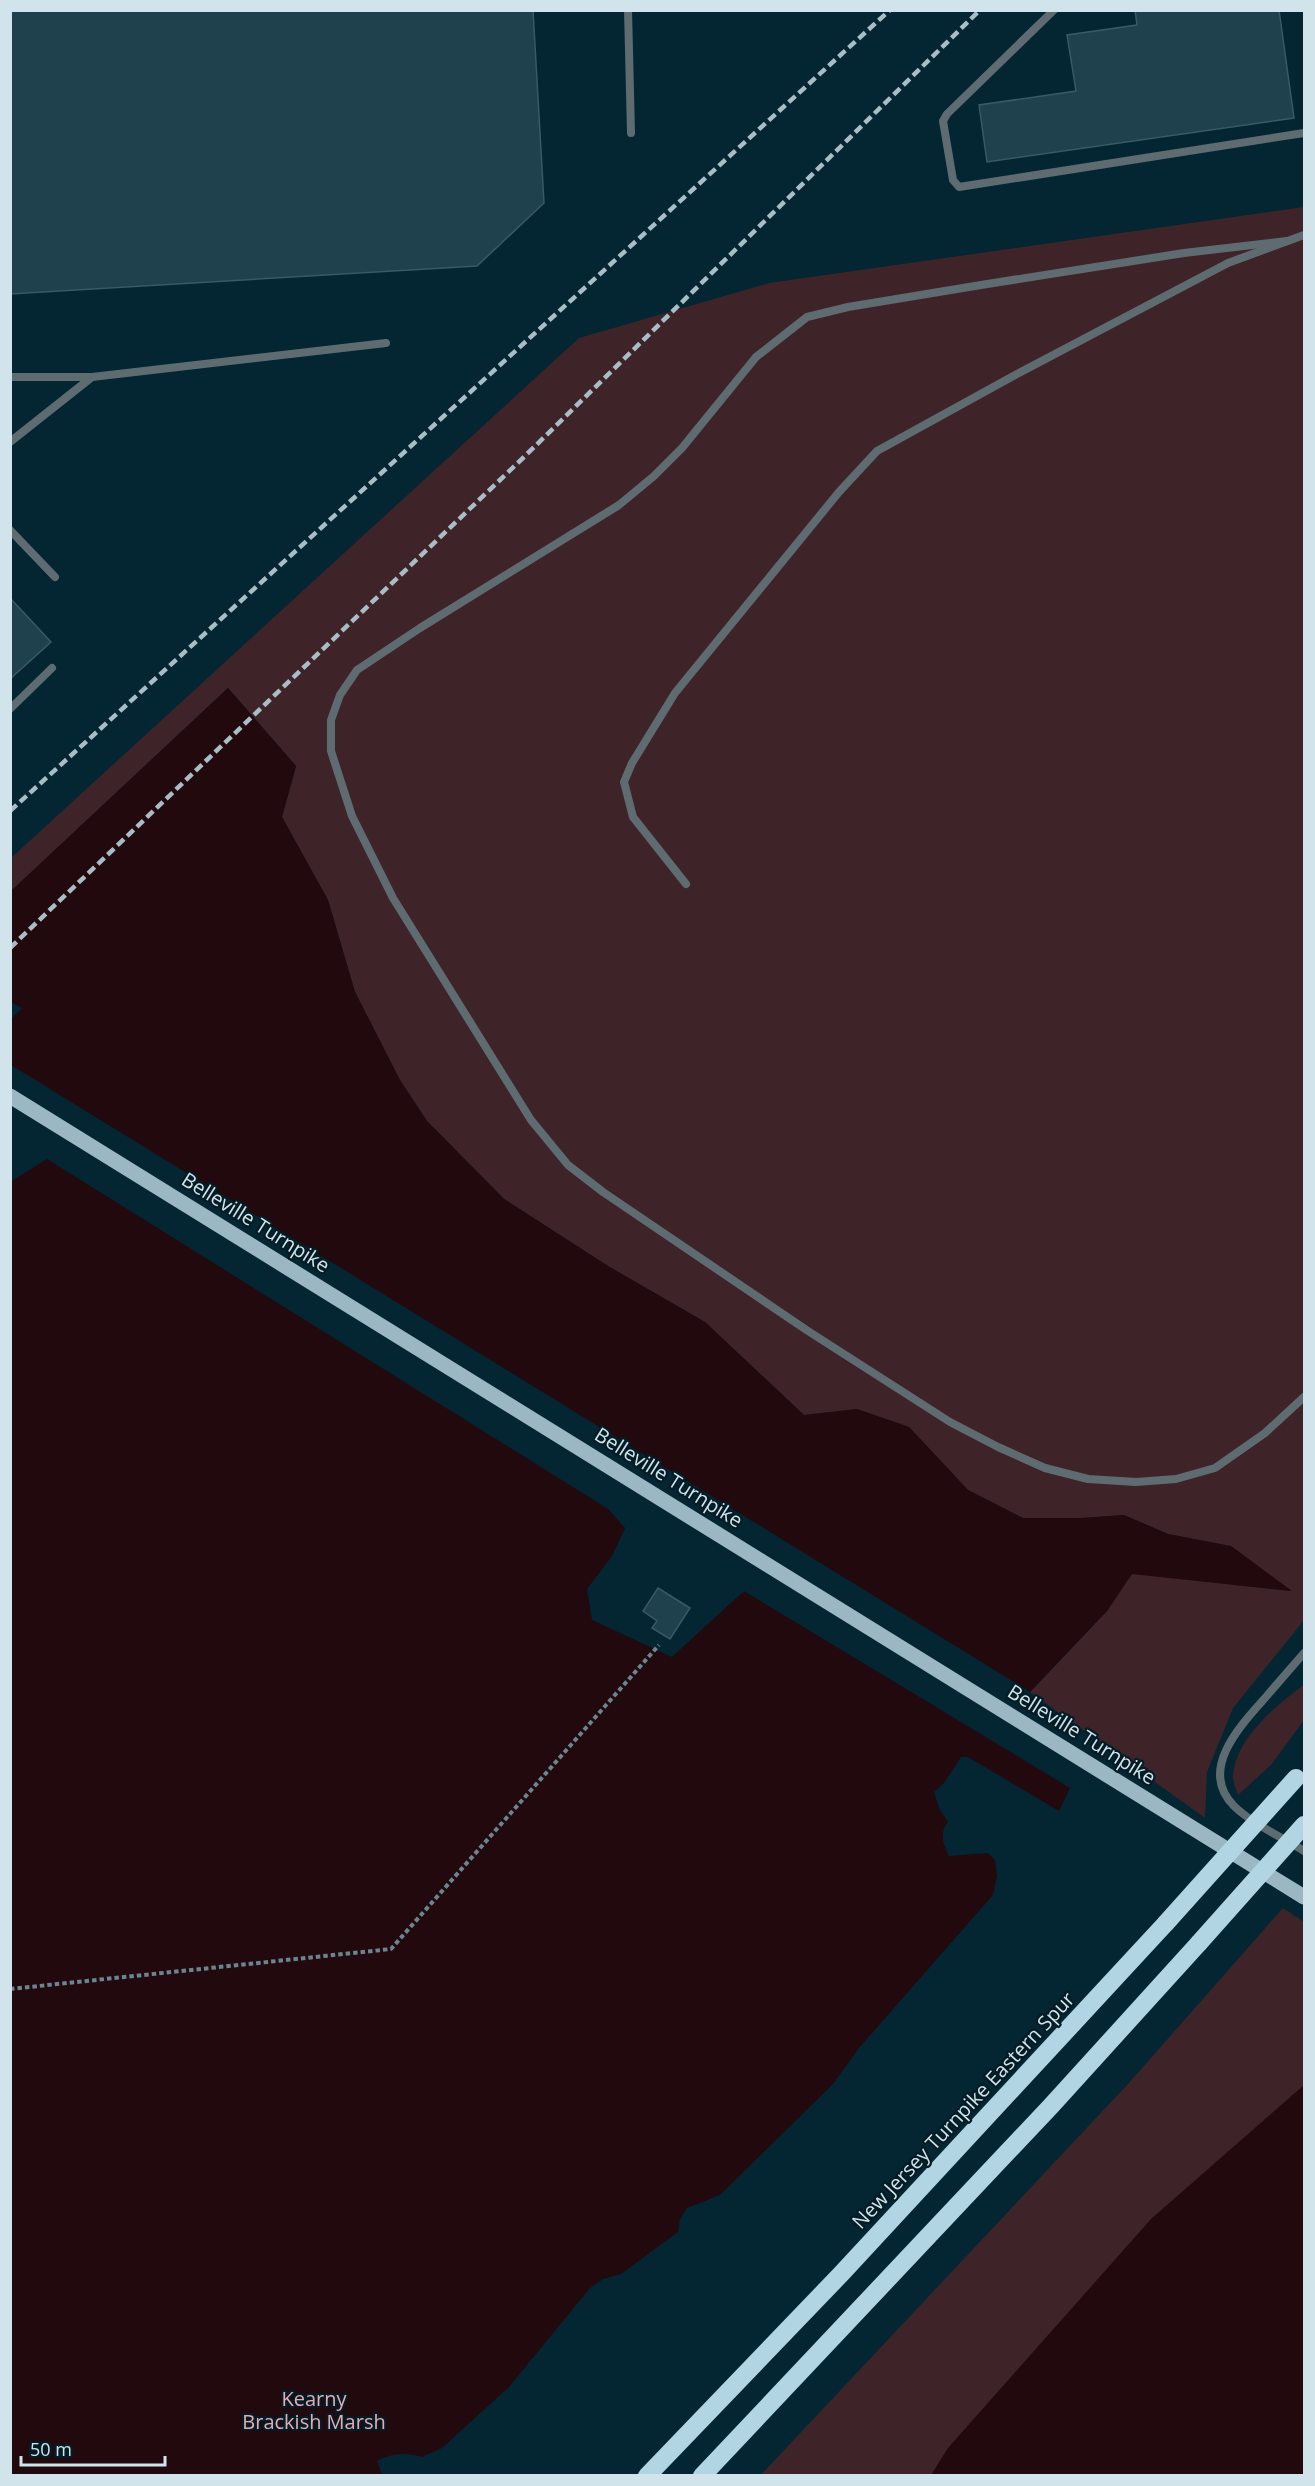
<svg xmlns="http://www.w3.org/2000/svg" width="1315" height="2486" font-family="'Open Sans',sans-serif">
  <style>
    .green { fill: #3e2428 }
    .water { fill: #21090e }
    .building { fill: #1f414d; stroke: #385967; stroke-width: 1.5 }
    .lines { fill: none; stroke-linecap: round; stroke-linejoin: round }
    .path { stroke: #6a858f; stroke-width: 4; stroke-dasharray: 4.5 3; stroke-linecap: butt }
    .service { stroke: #5e6c71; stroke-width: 8 }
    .primary { stroke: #9ab7c3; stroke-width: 15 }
    .motorway { stroke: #b2d5e3; stroke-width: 18 }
    .rail { stroke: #a8bdc6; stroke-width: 4.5; stroke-dasharray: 9 4.5; stroke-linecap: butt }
    .motorway-bridge { stroke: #b2d5e3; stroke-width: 18 }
    .labels { text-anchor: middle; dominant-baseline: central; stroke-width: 4.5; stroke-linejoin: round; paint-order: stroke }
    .street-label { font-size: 20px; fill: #d1e3eb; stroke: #031c25 }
    .park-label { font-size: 20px; fill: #e8abb3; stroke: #031c25 }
  </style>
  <rect width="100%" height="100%" fill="#032632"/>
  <g class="green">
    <polygon points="1304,207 1304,1620 1233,1708 1207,1772 1205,1818 1030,1692 1107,1611 1132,1573 1290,1591 1231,1546 1168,1534 1124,1515 1081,1518 1023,1518 968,1490 909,1427 857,1409 804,1415 705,1322 608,1266 504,1199 427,1121 400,1080 355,992 328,900 282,817 296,766 228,688 11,891 11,858 579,338 769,283"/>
    <path d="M 1304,1685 L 1304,1720 L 1271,1765 L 1238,1795 C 1236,1789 1233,1782 1233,1776 C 1236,1738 1275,1706 1304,1685 Z"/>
    <polygon points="1283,1908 1304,1922 1304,2475 760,2476 1128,2084"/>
  </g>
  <g class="water">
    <polygon points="228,688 296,766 282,817 328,900 355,992 400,1080 427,1121 504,1199 608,1266 705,1322 804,1415 857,1409 909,1427 968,1490 1023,1518 1081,1518 1124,1515 1168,1534 1231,1546 1292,1591 1132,1574 1107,1611 1030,1692 11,1065 11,1019 22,1008 11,1002 11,891"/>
    <path d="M 47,1159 L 608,1509 L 625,1528 L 612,1556 L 587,1589 L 592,1620 L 672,1657 L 744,1591 L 1070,1788 L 1059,1811 L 968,1757 L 961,1757 L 944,1783 L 934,1792 L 939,1808 L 948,1822 C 939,1833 943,1844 949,1856 L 988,1853 L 995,1860 L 997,1876 L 993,1895 L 859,2048 L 833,2084 L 720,2195 L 687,2208 L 680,2219 L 678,2232 L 621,2274 L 603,2279 L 590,2288 L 509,2387 L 442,2448 L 422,2457 C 408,2452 390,2453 377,2461 L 382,2475 L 11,2475 L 10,1182 Z"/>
    <polygon points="1304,2085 1304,2475 931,2475 948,2448 1151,2219"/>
  </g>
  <g class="building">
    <polygon points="10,10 533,10 544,203 477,266 10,294"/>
    <polygon points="1135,10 1279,10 1294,118 987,162 979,105 1076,91 1067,35 1137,25"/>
    <polygon points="10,598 51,642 10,679"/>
    <polygon points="658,1588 690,1608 670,1639 652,1628 657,1621 643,1611"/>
  </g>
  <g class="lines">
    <polyline class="path" points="10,1989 391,1949 659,1645"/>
    <g class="service">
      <polyline points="628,10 631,133"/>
      <polyline points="1054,10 947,114 943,121 953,180 959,187 1304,133"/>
      <polyline points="1287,241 1184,253 981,285 848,307 807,317 756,357 682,448 654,476 619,505 420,628 357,670 340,695 331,720 331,751 352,816 393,898 531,1120 568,1165 603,1192 808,1331 950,1422 998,1447 1045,1468 1088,1479 1136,1482 1176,1479 1215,1468 1265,1433 1304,1397"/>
      <polyline points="10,377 92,377"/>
      <polyline points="10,442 92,377 386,343"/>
      <polyline points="10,530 55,577"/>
      <polyline points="10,709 52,668"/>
      <polyline points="686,884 633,817 624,782 632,763 675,693 839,492 877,451 1017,374 1228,263 1304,235"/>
      <path d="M 1304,1653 C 1291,1668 1278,1683 1265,1698 C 1240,1726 1198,1770 1234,1806 C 1251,1823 1283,1838 1304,1851"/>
    </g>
    <polyline class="primary" points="10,1096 1304,1897"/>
    <g class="motorway">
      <polyline points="647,2476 842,2273 1166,1923"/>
      <polyline points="702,2476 1051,2106 1199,1943"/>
    </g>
    <g class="rail">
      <polyline points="10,811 890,10"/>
      <polyline points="10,948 524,457 980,10"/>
    </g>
    <g class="motorway-bridge">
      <polyline points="1166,1923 1296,1778"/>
      <polyline points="1199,1943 1304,1825"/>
    </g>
  </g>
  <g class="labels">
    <g class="street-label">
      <text transform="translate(256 1222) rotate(32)">Belleville Turnpike</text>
      <text transform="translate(669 1477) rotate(32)">Belleville Turnpike</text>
      <text transform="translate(1082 1734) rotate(32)">Belleville Turnpike</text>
      <text transform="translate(963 2110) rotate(-47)">New Jersey Turnpike Eastern Spur</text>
    </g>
    <g class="park-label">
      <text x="314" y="2398">Kearny<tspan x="314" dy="23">Brackish Marsh</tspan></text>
    </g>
  </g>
  <rect width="1315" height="2486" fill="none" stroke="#d1e3eb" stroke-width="24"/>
  <path d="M21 2456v9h144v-9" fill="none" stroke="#d1e3eb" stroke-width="3"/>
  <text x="30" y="2456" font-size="18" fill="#d1e3eb" stroke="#031c25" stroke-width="4.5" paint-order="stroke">50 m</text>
</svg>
